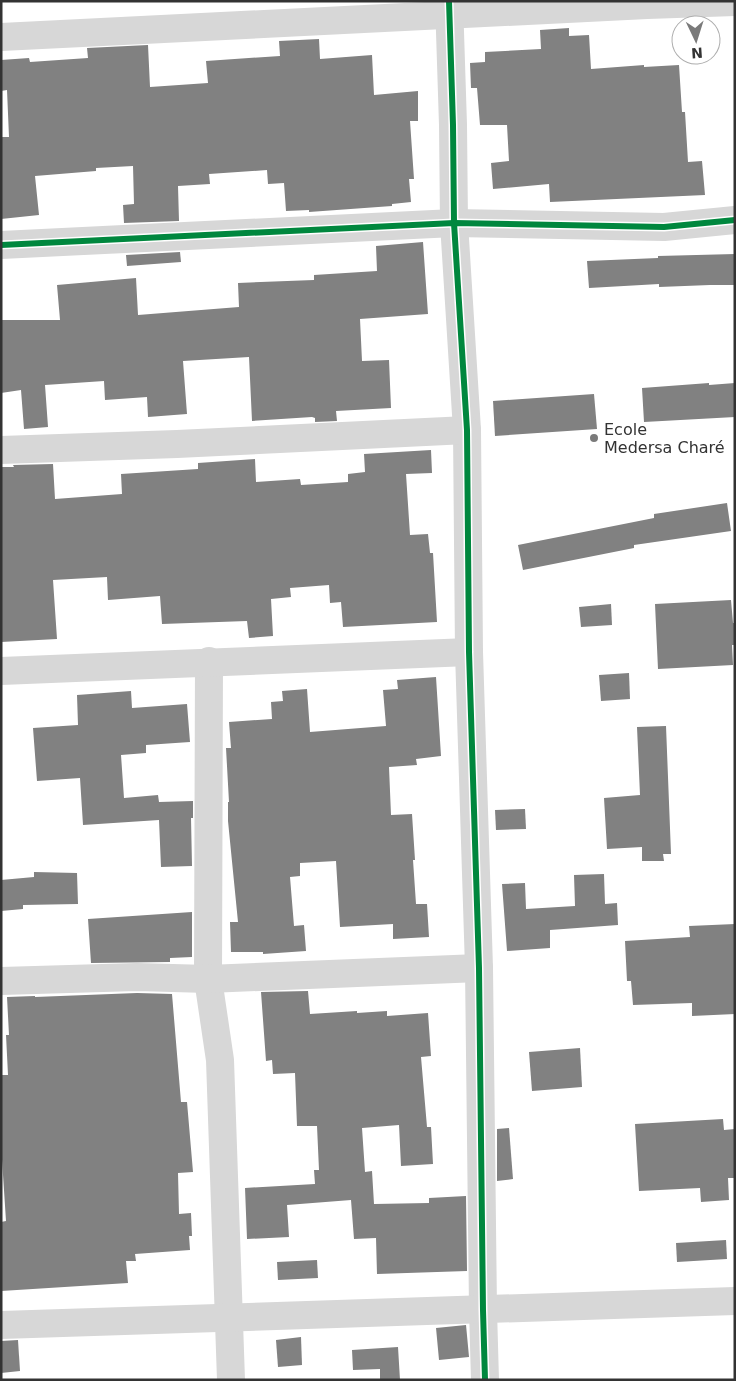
<svg xmlns="http://www.w3.org/2000/svg" width="736" height="1381" font-family="'DejaVu Sans',sans-serif">
  <style>
    .building { fill: #818181 }
    .lines { fill: none; stroke-linecap: round; stroke-linejoin: round }
    .street { stroke: #d7d7d7; stroke-width: 28 }
    .cycleway-casing { stroke: #fff; stroke-width: 9 }
    .cycleway { stroke: #00873e; stroke-width: 6 }
    .poi-dot { fill: #7a7a7a; stroke: #fff; stroke-width: 2 }
    .labels { text-anchor: middle; dominant-baseline: central; stroke-width: 5; stroke-linejoin: round; paint-order: stroke }
    .poi-label { font-size: 16px; fill: #333; stroke: #fff; text-anchor: start }
  </style>
  <rect width="100%" height="100%" fill="#fff"/>
  <g class="building">
    <polygon points="569,28 569,36 589,35 591,69 644,65 644,67 679,65 682,112 685,112 688,162 702,161 705,195 550,202 549,184 493,189 491,163 509,161 507,125 480,125 477,88 471,88 470,63 485,62 485,52 541,49 540,30"/>
    <polygon points="319,39 320,59 372,55 374,95 418,91 418,121 410,121 414,179 409,179 411,202 392,204 392,206 309,212 309,210 286,211 284,183 268,184 267,170 209,174 210,184 178,186 179,221 124,223 123,205 134,204 133,166 96,168 96,171 35,176 39,215 1,219 1,137 9,137 7,90 1,91 1,60 29,58 30,62 88,58 87,48 148,45 150,87 208,83 206,61 280,56 279,41"/>
    <polygon points="423,242 428,314 360,319 362,361 389,360 391,408 336,411 337,421 315,422 315,418 312,417 252,421 249,357 183,361 187,414 148,417 147,397 105,400 104,381 45,385 48,427 24,429 21,390 1,393 1,320 60,320 57,285 136,278 138,315 239,307 238,283 314,280 314,275 377,271 376,246"/>
    <polygon points="180,252 181,262 127,266 126,255"/>
    <polygon points="735,254 735,285 710,285 659,287 659,284 589,288 587,261 658,258 658,256"/>
    <polygon points="709,383 709,385 735,383 735,417 644,422 642,388"/>
    <polygon points="594,394 597,429 495,436 493,401"/>
    <polygon points="431,450 432,473 406,474 410,535 428,534 430,553 433,553 437,622 343,627 341,602 330,603 329,585 290,588 291,597 271,599 273,636 249,638 247,621 162,624 160,596 108,600 107,577 53,580 57,639 1,642 1,467 14,467 13,465 53,464 55,499 122,494 121,474 198,469 198,463 255,459 256,482 300,479 301,485 348,482 348,474 365,472 364,454"/>
    <polygon points="727,503 731,531 634,545 634,548 523,570 518,545 654,518 654,514"/>
    <polygon points="731,600 733,623 735,623 735,645 732,645 733,665 658,669 655,604"/>
    <polygon points="611,604 612,625 581,627 579,607"/>
    <polygon points="629,673 630,699 601,701 599,675"/>
    <polygon points="436,677 441,756 416,759 417,765 389,767 391,815 412,814 415,860 413,860 416,904 427,904 429,937 393,939 393,924 340,927 336,861 300,863 300,876 290,877 294,926 304,925 306,951 263,954 263,952 231,952 230,922 238,922 228,821 228,802 229,802 226,748 231,748 229,722 272,719 271,702 283,701 282,691 307,689 310,732 386,726 383,690 398,689 397,680"/>
    <polygon points="131,691 132,708 187,704 190,742 146,745 146,753 121,755 124,798 158,795 159,802 193,801 193,818 191,818 192,866 161,867 159,820 83,825 80,778 37,781 33,728 78,725 77,695"/>
    <polygon points="666,726 671,854 663,854 664,861 642,861 642,847 607,849 604,798 640,795 637,727"/>
    <polygon points="525,809 526,829 496,830 495,810"/>
    <polygon points="34,872 77,873 78,904 23,905 23,909 1,911 1,880 34,877"/>
    <polygon points="604,874 605,904 617,903 618,925 550,930 550,948 507,951 502,884 525,883 526,909 575,906 574,875"/>
    <polygon points="192,912 192,957 170,958 170,962 91,963 88,919"/>
    <polygon points="735,924 735,1014 692,1016 692,1003 633,1005 631,981 627,981 625,941 690,937 689,926"/>
    <polygon points="308,991 310,1014 357,1011 357,1013 387,1011 387,1016 428,1013 431,1056 421,1057 427,1127 431,1127 433,1164 401,1166 399,1125 362,1128 365,1172 372,1171 374,1204 429,1203 429,1198 466,1196 467,1271 377,1274 376,1238 354,1239 351,1200 287,1205 289,1237 247,1239 245,1188 315,1184 314,1170 319,1170 317,1126 297,1126 295,1073 273,1074 272,1060 266,1061 261,992"/>
    <polygon points="137,993 172,994 181,1102 187,1102 193,1172 178,1173 179,1214 191,1213 192,1236 189,1236 190,1250 135,1254 136,1261 126,1261 128,1283 1,1291 1,1222 6,1221 1,1144 1,1075 8,1075 6,1035 9,1035 7,997 35,996 35,997"/>
    <polygon points="580,1048 582,1087 532,1091 529,1052"/>
    <polygon points="723,1119 724,1130 735,1129 735,1178 728,1178 729,1200 701,1202 700,1188 639,1191 635,1124"/>
    <polygon points="509,1128 513,1179 497,1181 497,1129"/>
    <polygon points="726,1240 727,1259 677,1262 676,1243"/>
    <polygon points="317,1260 318,1278 278,1280 277,1262"/>
    <polygon points="466,1325 469,1357 439,1360 436,1328"/>
    <polygon points="301,1337 302,1365 278,1367 276,1340"/>
    <polygon points="18,1340 20,1371 1,1373 1,1341"/>
    <polygon points="398,1347 400,1380 380,1380 380,1369 353,1370 352,1350"/>
  </g>
  <g class="lines">
    <g class="street">
      <polyline points="449,1 453,125 454,223 467,430 469,652 479,968 483,1310 485,1380"/>
      <polyline points="1,37 647,5 735,2"/>
      <polyline points="1,245 454,223 664,227 735,220"/>
      <polyline points="1,450 177,444 467,430"/>
      <polyline points="209,661 208,979 220,1060 231,1380"/>
      <polyline points="1,671 469,652"/>
      <polyline points="1,981 137,977 208,979 479,968"/>
      <polyline points="1,1325 735,1301"/>
    </g>
    <g class="cycleway-casing">
      <g id="cycleway">
        <polyline points="449,1 453,125 454,223 467,430 469,652 479,968 483,1310 485,1380"/>
        <polyline points="1,245 454,223 664,227 735,220"/>
      </g>
    </g>
    <use href="#cycleway" class="cycleway"/>
  </g>
  <circle class="poi-dot" cx="594" cy="438" r="5"/>
  <g class="labels">
    <g class="poi-label">
      <text x="604" y="429">Ecole<tspan x="604" dy="18">Medersa Charé</tspan></text>
    </g>
  </g>
  <rect width="736" height="1381" fill="none" stroke="#333333" stroke-width="5"/>
  <g transform="translate(696 40) rotate(176)"><circle r="24" fill="#ffffff" stroke="#adadad"/>
  <path d="M0-4L9 19L0 12L-9 19Z" fill="#7a7a7a"/>
  <text y="-8" font-size="14" font-weight="bold" text-anchor="middle" fill="#333333">N</text>
  </g>
</svg>
